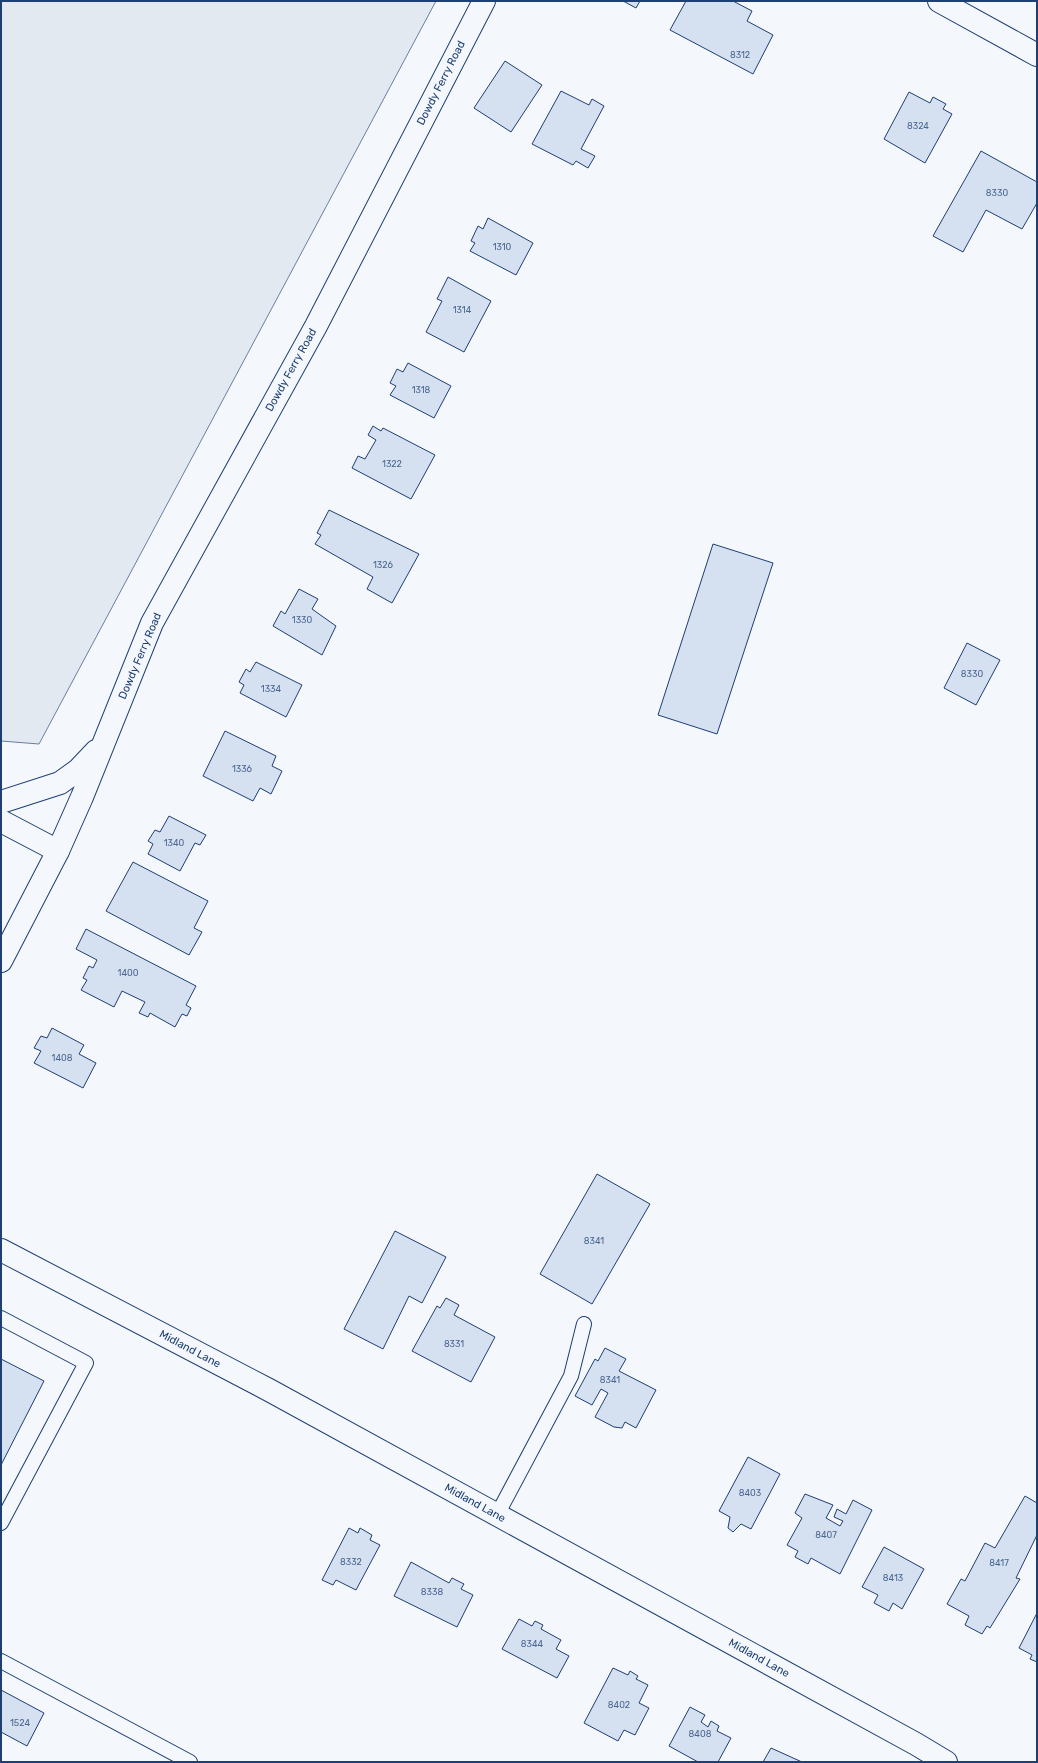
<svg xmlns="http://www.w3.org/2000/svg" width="1038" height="1763" font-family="Rubik,sans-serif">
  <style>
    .green { fill: #e3e9f0; stroke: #687fa3 }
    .building { fill: #d5e0f0; stroke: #1d3f73 }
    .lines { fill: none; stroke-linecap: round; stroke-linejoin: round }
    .service-casing { stroke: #1d3f73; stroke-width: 16 }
    .minor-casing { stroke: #1d3f73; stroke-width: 24 }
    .tertiary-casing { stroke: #1d3f73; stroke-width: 24 }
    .service { stroke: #f4f7fb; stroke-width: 14 }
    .minor { stroke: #f4f7fb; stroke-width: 22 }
    .tertiary { stroke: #f4f7fb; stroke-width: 22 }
    .labels { text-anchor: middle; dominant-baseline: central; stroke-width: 3; stroke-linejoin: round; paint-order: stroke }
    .number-label { font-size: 9px; fill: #4b6792 }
    .street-label { font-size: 11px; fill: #1d3f73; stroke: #f4f7fb }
  </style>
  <rect width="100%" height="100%" fill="#f4f7fb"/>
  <polygon class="green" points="1,1 436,1 39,744 1,741"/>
  <g class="building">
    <polygon points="623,1 640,1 636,8"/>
    <polygon points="686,1 733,1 752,11 747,21 773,35 753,74 670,30"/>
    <polygon points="505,61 542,85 511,132 474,108"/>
    <polygon points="561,91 589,105 592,99 604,106 581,149 595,156 588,168 576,161 573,165 532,144"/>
    <polygon points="909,92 930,103 933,97 946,104 943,109 952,114 925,163 884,139"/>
    <polygon points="981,151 1037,182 1037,203 1022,229 986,210 963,252 933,236"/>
    <polygon points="488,218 533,243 516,275 470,251 475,243 471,241 478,226 483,229"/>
    <polygon points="448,277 491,301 464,352 426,332 442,301 437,299"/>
    <polygon points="408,363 451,386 434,418 390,395 396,386 390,383 397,369 403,372"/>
    <polygon points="373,426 381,431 383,428 435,455 411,499 352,468 358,456 365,459 376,440 368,435"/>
    <polygon points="329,510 419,554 392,603 367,589 373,577 315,544 321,535 317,533"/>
    <polygon points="713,544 773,563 717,734 658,715"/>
    <polygon points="299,589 318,599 312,609 336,626 322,655 273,626 281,611 285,614"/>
    <polygon points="967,643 1000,660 976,705 944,688"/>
    <polygon points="256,662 302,685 286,717 240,693 244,685 239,682 246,669 250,672"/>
    <polygon points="225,731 276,756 272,766 282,771 271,794 260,788 253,801 203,776"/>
    <polygon points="169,816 206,835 200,845 195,843 180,871 148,854 153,844 148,841 155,830 160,832"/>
    <polygon points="133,862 208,901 194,928 202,932 189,955 106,911"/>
    <polygon points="86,929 196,986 186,1005 191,1008 187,1016 182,1014 175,1027 150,1013 148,1017 139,1013 145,1002 122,991 114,1007 81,990 87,980 83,978 89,966 93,968 97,960 76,949"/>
    <polygon points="52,1028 84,1045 79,1054 96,1063 83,1088 34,1063 41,1051 34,1048 41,1036 47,1038"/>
    <polygon points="597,1174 650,1204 592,1304 540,1274"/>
    <polygon points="395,1231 446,1257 422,1303 409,1296 383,1349 344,1329"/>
    <polygon points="446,1298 459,1305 454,1315 495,1337 471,1382 412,1351 437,1306 440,1308"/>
    <polygon points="605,1348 626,1359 619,1371 656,1390 636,1428 625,1422 622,1428 614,1427 595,1417 608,1393 601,1389 592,1405 575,1396 595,1359 598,1361"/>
    <polygon points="1,1359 44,1381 1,1465"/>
    <polygon points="748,1457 780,1474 751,1529 741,1524 733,1532 728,1528 730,1517 719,1511"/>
    <polygon points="805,1494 833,1505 826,1518 840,1526 843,1521 834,1517 837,1509 846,1514 853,1500 872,1510 840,1574 811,1558 808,1564 795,1557 798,1551 787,1545 802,1518 795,1513"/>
    <polygon points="1025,1496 1037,1503 1037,1535 1016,1578 1020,1579 990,1628 987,1626 982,1634 965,1625 969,1616 947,1604 961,1579 965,1581 985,1543 995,1548"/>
    <polygon points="349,1528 358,1533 360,1528 372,1535 370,1540 380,1545 356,1590 336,1580 333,1585 322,1580"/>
    <polygon points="884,1547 924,1569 902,1609 893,1603 889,1611 874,1603 878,1595 862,1587"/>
    <polygon points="411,1562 449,1583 452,1578 464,1584 461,1589 473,1595 457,1627 394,1596"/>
    <polygon points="1037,1613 1037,1662 1030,1659 1032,1655 1019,1648"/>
    <polygon points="519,1619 532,1626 535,1621 543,1625 541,1629 561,1640 556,1649 569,1656 557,1678 502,1649"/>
    <polygon points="613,1668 628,1675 630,1671 638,1676 636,1679 648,1685 639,1703 649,1708 635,1735 624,1730 618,1741 584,1723"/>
    <polygon points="1,1690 44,1713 27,1746 1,1732"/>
    <polygon points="690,1707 705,1715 701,1722 708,1727 711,1721 719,1726 717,1731 731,1738 718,1762 698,1762 669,1746"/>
    <polygon points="771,1748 802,1762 763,1762"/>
  </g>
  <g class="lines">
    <g class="service-casing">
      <g id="service">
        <polyline points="1,1318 86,1363 1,1523"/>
        <polyline points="497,1515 571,1376 584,1324"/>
        <polyline points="1,1661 190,1762"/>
      </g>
    </g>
    <g class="minor-casing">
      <g id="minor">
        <polyline points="1,802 60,783 78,770 96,751"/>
        <polyline points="1,821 58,851"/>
        <polyline points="1,961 58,851 82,797 152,623 316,326 484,1"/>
        <polyline points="1,1250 269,1390 916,1744 946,1762"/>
      </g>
    </g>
    <g class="tertiary-casing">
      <polyline id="tertiary" points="939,1 1037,55"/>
    </g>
    <use href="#service" class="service"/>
    <use href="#minor" class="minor"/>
    <use href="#tertiary" class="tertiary"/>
  </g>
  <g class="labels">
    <g class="number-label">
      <text x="740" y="55">8312</text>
      <text x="918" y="126">8324</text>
      <text x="997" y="193">8330</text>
      <text x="502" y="247">1310</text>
      <text x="462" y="310">1314</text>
      <text x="421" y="390">1318</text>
      <text x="392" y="464">1322</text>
      <text x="383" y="565">1326</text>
      <text x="302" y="620">1330</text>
      <text x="972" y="674">8330</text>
      <text x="271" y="689">1334</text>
      <text x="242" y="769">1336</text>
      <text x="174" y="843">1340</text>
      <text x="128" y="973">1400</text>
      <text x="62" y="1058">1408</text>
      <text x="594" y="1241">8341</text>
      <text x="454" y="1344">8331</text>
      <text x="610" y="1380">8341</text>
      <text x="750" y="1493">8403</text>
      <text x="826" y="1535">8407</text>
      <text x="351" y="1562">8332</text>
      <text x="999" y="1563">8417</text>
      <text x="893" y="1578">8413</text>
      <text x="432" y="1592">8338</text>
      <text x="532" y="1644">8344</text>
      <text x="619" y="1705">8402</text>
      <text x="20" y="1723">1524</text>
      <text x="700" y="1734">8408</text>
    </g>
    <g class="street-label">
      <text transform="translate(441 83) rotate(-63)">Dowdy Ferry Road</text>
      <text transform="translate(291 370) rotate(-61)">Dowdy Ferry Road</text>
      <text transform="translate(140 656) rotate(-67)">Dowdy Ferry Road</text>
      <text transform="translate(190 1349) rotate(28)">Midland Lane</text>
      <text transform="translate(475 1503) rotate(29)">Midland Lane</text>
      <text transform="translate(759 1658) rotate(29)">Midland Lane</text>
    </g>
  </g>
  <rect width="1038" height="1763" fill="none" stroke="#1d3f73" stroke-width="4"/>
</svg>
